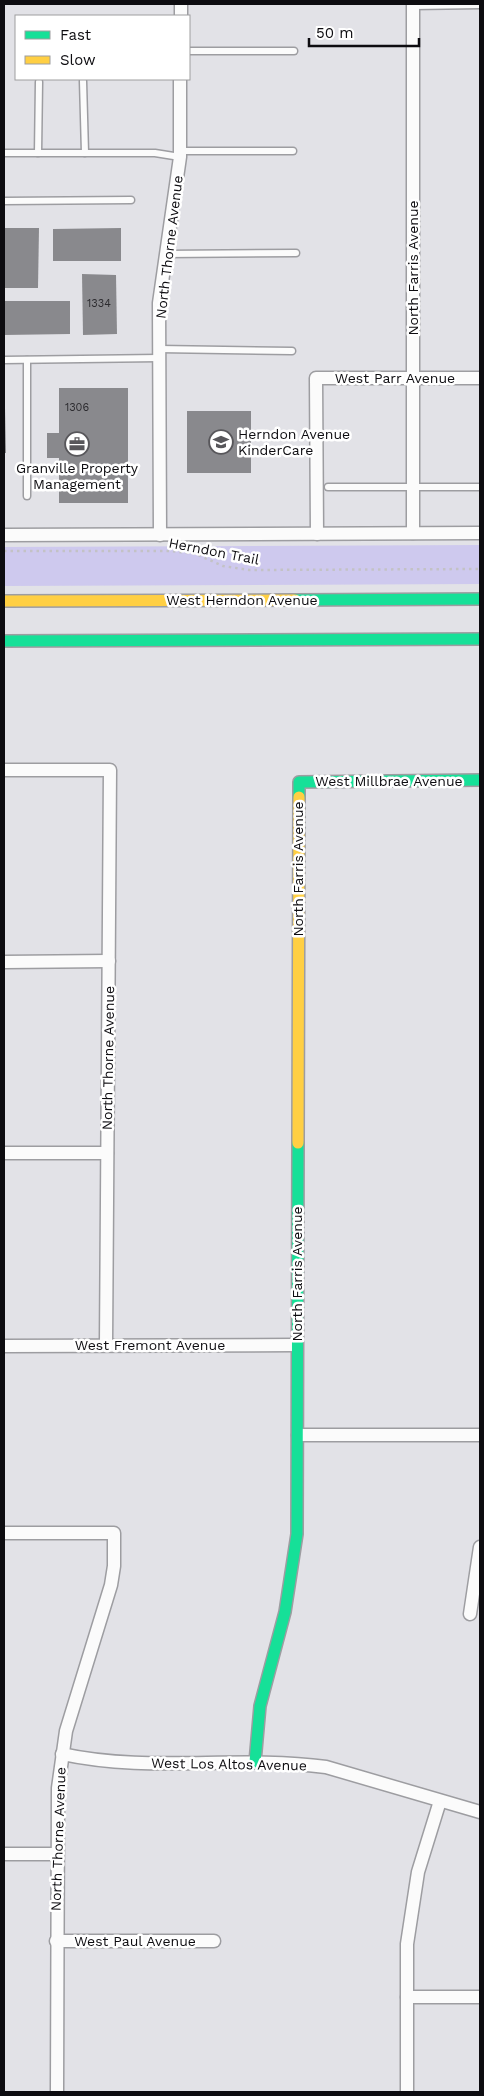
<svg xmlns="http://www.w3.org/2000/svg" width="484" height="2096" font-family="'Work Sans',sans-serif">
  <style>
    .green { fill: #cec9ee }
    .building { fill: #89898d }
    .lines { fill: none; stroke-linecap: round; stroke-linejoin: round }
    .lane-casing { stroke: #9d9da1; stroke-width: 9 }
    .street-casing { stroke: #9d9da1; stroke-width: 15 }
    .fast-casing { stroke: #9d9da1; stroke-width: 14 }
    .slow-casing { stroke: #9d9da1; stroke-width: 14 }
    .path { stroke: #c3c2c5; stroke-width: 2.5; stroke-dasharray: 2.5 4; stroke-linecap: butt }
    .lane { stroke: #fbfbfb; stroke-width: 6 }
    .street { stroke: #fbfbfb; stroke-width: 12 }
    .fast { stroke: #16e098; stroke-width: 11 }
    .slow { stroke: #ffcf43; stroke-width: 11 }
    .labels { text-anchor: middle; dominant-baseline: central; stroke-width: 5; stroke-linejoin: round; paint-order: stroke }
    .number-label { font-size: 11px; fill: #2c2b2f }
    .street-label { font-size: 14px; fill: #0d0c10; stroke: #fff }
    .poi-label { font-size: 14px; fill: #0d0c10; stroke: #fff; text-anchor: start }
  </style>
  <rect width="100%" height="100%" fill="#e2e2e7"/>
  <polygon class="green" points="480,545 480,584 4,586 4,547"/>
  <g class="building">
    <polygon points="5,228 39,228 38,288 5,288"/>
    <polygon points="121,228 121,261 53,261 53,229"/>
    <polygon points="82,274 116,275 117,334 83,335"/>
    <polygon points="4,301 70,301 70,334 4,335"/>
    <polygon points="59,388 128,388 128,503 59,503 59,458 47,458 47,433 59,433"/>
    <polygon points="4,408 5,408 6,453 4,453"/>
    <rect x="187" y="411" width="64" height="62"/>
  </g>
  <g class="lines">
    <g class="lane-casing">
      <g id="lane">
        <polyline points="413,6 480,5"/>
        <polyline points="189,51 294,51"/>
        <polyline points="83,81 85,153"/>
        <polyline points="180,151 293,151"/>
        <polyline points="4,153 155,153 180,157"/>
        <polyline points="38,153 39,82"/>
        <polyline points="4,201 131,200"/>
        <polyline points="165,254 296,253"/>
        <polyline points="159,349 292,351"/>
        <polyline points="4,360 159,358"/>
        <polyline points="27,360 27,496"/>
        <polyline points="328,487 480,487"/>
      </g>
    </g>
    <g class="street-casing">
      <g id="street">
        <polyline points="413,4 413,533"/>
        <polyline points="181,16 181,4"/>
        <polyline points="317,534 316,378 480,378"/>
        <polyline points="4,535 480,533"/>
        <polyline points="160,535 159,303 180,157 180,79"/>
        <polyline points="4,770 110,770 106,1345"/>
        <polyline points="4,962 109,961"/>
        <polyline points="4,1153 107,1153"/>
        <polyline points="4,1346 296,1345"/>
        <polyline points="298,1435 480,1435"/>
        <polyline points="4,1533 114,1533 114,1566 111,1585 66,1731 58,1788 57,2092"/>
        <polyline points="470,1614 480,1547"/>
        <path d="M 62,1754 C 149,1773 237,1755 326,1767 L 480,1812"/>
        <polyline points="4,1854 56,1854"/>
        <polyline points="56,1941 214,1941"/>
        <polyline points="407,1997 480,1997"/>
        <polyline points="407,2092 407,1944 418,1872 440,1801"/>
      </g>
    </g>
    <g class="fast-casing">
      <g id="fast">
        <polyline points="295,600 480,599"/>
        <polyline points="4,641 480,639"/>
        <polyline points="299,797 299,782 480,780"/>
        <polyline points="255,1762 260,1706 285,1612 297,1534 298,1143"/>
      </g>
    </g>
    <g class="slow-casing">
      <g id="slow">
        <polyline points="4,601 295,600"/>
        <polyline points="298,1143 299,797"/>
      </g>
    </g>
    <polyline class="path" points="4,551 171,551 196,554 223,566 249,570 480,569"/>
    <use href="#lane" class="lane"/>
    <use href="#street" class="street"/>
    <use href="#fast" class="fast"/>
    <use href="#slow" class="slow"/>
  </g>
  <defs>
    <g id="school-ring" transform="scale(1.25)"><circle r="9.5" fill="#fff" stroke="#58575b" stroke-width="1.5"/><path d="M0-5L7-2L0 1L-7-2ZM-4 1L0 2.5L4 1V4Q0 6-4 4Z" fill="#58575b"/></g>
    <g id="office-ring" transform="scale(1.25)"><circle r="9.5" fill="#fff" stroke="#58575b" stroke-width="1.5"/><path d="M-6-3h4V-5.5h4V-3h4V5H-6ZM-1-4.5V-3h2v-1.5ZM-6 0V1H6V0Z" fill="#58575b"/></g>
  </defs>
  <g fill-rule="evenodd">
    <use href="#school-ring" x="221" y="442"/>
    <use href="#office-ring" x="77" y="444"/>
  </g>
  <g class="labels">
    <g class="number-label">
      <text x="99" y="303">1334</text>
      <text x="77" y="407">1306</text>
    </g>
    <g class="street-label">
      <text transform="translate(169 247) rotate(-83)">North Thorne Avenue</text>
      <text transform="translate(413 268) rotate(-90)">North Farris Avenue</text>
      <text x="395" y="378">West Parr Avenue</text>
      <text transform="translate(214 551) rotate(11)">Herndon Trail</text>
      <text x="242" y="600">West Herndon Avenue</text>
      <text x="389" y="781">West Millbrae Avenue</text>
      <text transform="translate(298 869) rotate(-90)">North Farris Avenue</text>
      <text transform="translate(108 1058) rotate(-89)">North Thorne Avenue</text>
      <text transform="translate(297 1274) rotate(-90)">North Farris Avenue</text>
      <text x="150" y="1345">West Fremont Avenue</text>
      <text transform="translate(229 1764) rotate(1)">West Los Altos Avenue</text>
      <text transform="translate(58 1839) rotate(-88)">North Thorne Avenue</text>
      <text x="135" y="1941">West Paul Avenue</text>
    </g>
    <g class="poi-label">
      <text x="238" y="434">Herndon Avenue<tspan x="238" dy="16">KinderCare</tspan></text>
      <text x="77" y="468" text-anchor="middle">Granville Property<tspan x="77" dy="16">Management</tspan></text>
    </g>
  </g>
  <rect width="484" height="2096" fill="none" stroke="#0d0c10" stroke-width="10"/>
  <rect x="15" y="15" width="175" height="65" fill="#ffffff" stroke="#9e9e9f"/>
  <rect x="25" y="31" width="25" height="8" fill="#16e098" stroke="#9e9e9f"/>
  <text x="60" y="40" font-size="15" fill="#0d0c10">Fast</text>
  <rect x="25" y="56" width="25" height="8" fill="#ffcf43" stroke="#9e9e9f"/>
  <text x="60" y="65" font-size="15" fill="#0d0c10">Slow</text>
  <path d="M309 38v8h110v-8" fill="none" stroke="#0d0c10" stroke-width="2.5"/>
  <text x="316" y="38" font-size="15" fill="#0d0c10" stroke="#ffffff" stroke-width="4" paint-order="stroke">50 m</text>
</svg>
